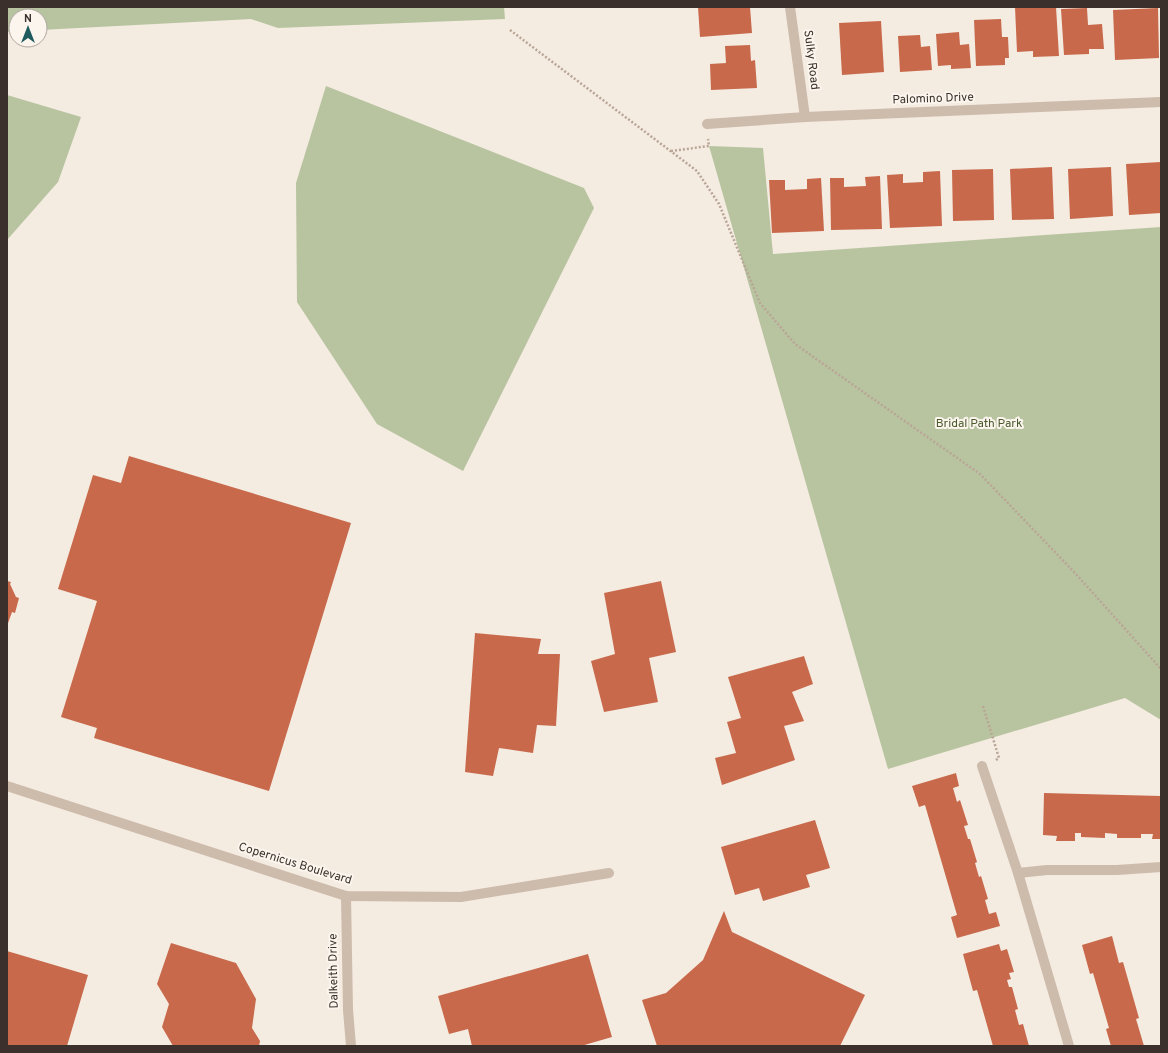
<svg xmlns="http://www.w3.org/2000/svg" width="1168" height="1053" font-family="Overpass,sans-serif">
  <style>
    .green { fill: #b8c4a0 }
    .building { fill: #c8694b }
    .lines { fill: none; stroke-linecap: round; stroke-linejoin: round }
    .path { stroke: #b9a596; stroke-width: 2.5; stroke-dasharray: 2 2; stroke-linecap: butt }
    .service { stroke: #cdbbac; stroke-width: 10 }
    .minor { stroke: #cdbbac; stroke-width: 10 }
    .labels { text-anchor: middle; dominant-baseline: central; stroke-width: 4; stroke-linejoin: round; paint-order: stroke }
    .street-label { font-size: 12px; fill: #3b302b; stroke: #fbf5ee }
    .park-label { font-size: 12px; fill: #4a5a2e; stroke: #fbf5ee }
  </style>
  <rect width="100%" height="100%" fill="#f4ebe1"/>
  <g class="green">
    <polygon points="7,7 504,7 505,19 278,28 251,19 40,30 40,16 16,16 16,31 7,32"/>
    <polygon points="326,86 584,188 594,208 463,471 377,424 297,302 296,183"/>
    <polygon points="7,95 81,117 58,182 7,240"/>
    <polygon points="709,146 763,148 773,254 1161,227 1161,720 1125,698 888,769"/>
  </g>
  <g class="building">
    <polygon points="698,7 750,7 752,33 700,37"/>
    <polygon points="1015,7 1056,7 1059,56 1033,57 1033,51 1017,52"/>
    <polygon points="1087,8 1088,25 1102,24 1104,49 1089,49 1089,54 1064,55 1061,9"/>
    <polygon points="1158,8 1159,58 1115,60 1113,10"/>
    <polygon points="1001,19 1002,37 1008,37 1009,58 1005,58 1005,65 976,66 974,20"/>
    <polygon points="881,21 884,72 842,75 839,23"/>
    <polygon points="959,32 960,45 969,44 971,68 951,69 951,65 938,66 936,34"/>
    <polygon points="920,35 921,47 930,46 932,70 900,72 898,36"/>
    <polygon points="750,45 751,61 755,60 757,88 711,90 710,64 726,63 725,46"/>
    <polygon points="1161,162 1161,213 1129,215 1126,164"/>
    <polygon points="1052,167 1054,219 1012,220 1010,169"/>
    <polygon points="1111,167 1113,216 1070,219 1068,169"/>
    <polygon points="993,169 994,220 953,221 952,170"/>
    <polygon points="940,171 942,226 890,228 887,175 903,174 903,183 923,182 923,172"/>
    <polygon points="880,176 882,229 831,230 830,178 844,178 844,187 866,186 865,177"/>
    <polygon points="821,178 824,231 772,233 769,180 785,180 785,190 807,189 807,179"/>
    <polygon points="129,456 351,523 269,791 94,738 97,728 61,717 97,601 58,589 93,475 121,483"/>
    <polygon points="7,581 11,582 10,584 16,597 19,598 15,613 12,612 7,626"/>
    <polygon points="661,581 676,652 649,658 658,702 604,712 591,661 615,654 604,593"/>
    <polygon points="475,633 541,639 538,654 560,654 556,726 537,725 533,753 499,748 493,776 465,772"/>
    <polygon points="804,656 813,684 792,692 804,721 784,726 795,760 722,785 715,758 736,753 727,722 741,718 728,677"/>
    <polygon points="956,773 959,786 953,788 957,802 960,800 968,825 964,826 968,839 970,839 977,862 975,863 979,877 981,876 988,899 985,900 989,914 996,912 1000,926 957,938 951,917 957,915 925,805 919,807 912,786"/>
    <polygon points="1044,793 1161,796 1161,839 1152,839 1153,834 1141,834 1141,838 1117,838 1117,834 1105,833 1105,838 1081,837 1081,833 1075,833 1075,841 1056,841 1057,836 1043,835"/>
    <polygon points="815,820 830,868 806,875 810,887 763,901 759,888 735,895 721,847"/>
    <polygon points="724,911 732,932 865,995 840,1046 657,1046 642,1000 666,993 703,960"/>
    <polygon points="1112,936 1119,963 1123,962 1139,1018 1136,1019 1144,1046 1111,1046 1106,1029 1109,1028 1093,973 1090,974 1082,945"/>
    <polygon points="171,943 236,963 256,999 252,1028 260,1041 259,1046 173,1046 162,1027 169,1004 157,984"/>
    <polygon points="999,944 1001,951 1007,949 1014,972 1009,973 1011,979 1007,980 1009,987 1012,987 1018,1009 1015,1010 1019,1025 1023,1024 1029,1046 993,1046 977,990 973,991 963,954"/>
    <polygon points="7,951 88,975 67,1046 7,1046"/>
    <polygon points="588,954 612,1037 581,1046 472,1046 468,1029 449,1034 438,996"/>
  </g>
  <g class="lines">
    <g class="path">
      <polyline points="510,30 697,171 719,204 760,303 795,344 980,474 1076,574 1161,669"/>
      <polyline points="671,151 709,146 708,139"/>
      <polyline points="983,706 999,758 996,760"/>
    </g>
    <g class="service">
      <polyline points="982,766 1018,873 1069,1046"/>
      <polyline points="1018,873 1047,870 1117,870 1161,867"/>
    </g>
    <g class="minor">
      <polyline points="790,7 805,117"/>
      <polyline points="707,124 805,117 1161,102"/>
      <polyline points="7,786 346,896 461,897 609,873"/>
      <polyline points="346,896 348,1010 351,1046"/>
    </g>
  </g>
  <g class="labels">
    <g class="street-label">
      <text transform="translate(811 60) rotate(83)">Sulky Road</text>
      <text transform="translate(933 99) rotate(-2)">Palomino Drive</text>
      <text transform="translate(295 864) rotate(17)">Copernicus Boulevard</text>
      <text transform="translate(334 971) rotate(-91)">Dalkeith Drive</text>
    </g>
    <g class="park-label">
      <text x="979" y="424">Bridal Path Park</text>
    </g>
  </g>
  <rect width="1168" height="1053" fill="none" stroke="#3b302b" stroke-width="16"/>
  <g transform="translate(28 28)"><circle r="19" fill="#fbf5ee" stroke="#aea6a0"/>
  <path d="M0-3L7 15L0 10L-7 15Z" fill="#1f5a5e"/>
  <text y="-6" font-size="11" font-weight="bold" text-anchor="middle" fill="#3b302b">N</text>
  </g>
</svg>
